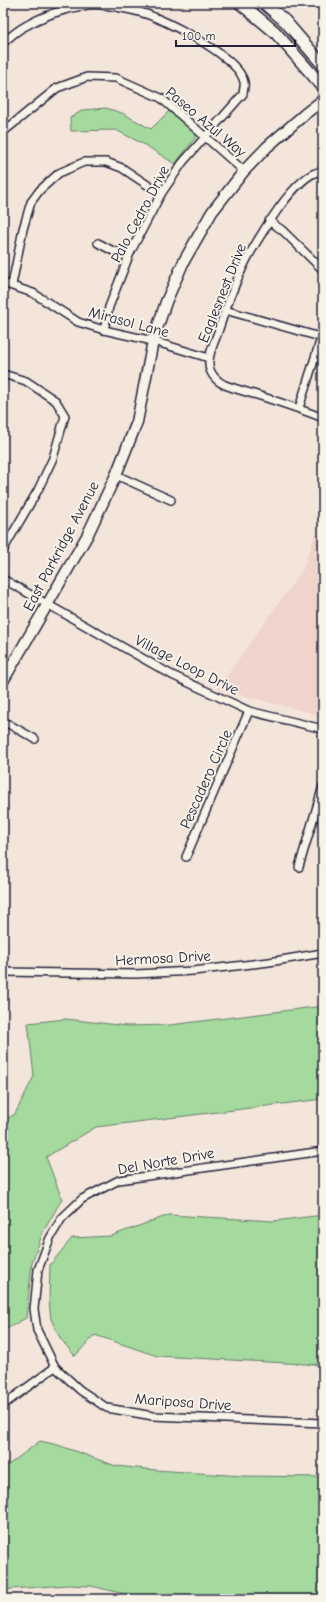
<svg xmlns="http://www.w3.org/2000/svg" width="326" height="1602" font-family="'Comic Neue',sans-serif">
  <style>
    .built { fill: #f0d4cb }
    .green { fill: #a4da9d; stroke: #637e6c }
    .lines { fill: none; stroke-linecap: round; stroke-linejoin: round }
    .minor-casing { stroke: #22223b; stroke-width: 10 }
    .secondary-casing { stroke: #22223b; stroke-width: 13 }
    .primary-casing { stroke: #22223b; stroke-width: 14 }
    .minor { stroke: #f7f3e8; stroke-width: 7 }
    .secondary { stroke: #f7f3e8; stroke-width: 10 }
    .primary { stroke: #f7f3e8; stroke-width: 11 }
    .labels { text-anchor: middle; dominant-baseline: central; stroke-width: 4; stroke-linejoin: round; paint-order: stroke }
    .street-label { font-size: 15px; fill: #22223b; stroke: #f7f3e8 }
  </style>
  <rect width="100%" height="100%" fill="#f4e5db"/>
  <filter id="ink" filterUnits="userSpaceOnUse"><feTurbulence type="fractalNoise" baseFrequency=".025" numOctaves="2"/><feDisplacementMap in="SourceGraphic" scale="8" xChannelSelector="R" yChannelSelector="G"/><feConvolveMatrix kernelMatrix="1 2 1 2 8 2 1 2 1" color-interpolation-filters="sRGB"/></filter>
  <g filter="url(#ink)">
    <polygon class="built" points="315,534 323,536 323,716 217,689 303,569"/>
    <g class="green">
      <polygon points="106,108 122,113 151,129 169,111 194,132 196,137 175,164 145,145 116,130 71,131 70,118 83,110"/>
      <polygon points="323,1006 323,1099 96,1127 46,1157 62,1199 43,1232 32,1263 26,1318 3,1331 3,1121 15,1114 34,1076 28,1023 66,1019 127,1026 170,1025"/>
      <polygon points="169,1215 274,1221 323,1215 323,1365 157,1356 95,1335 75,1356 60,1338 51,1319 49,1302 50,1265 72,1238 111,1236"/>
      <polygon points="40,1441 58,1445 116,1466 156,1470 242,1476 323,1477 323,1599 155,1599 121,1593 91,1586 68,1585 11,1589 3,1591 3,1469"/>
    </g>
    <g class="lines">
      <g class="minor-casing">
        <g id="minor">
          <path d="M 3,43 C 9,38 15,32 22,28 C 42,16 66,8 88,5 C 103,3 141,11 154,17 C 176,26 239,58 244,82 C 245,86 243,91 243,94 L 183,162 L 161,194 L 130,253 L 109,307 L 104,330"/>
          <polyline points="3,132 57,88 87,77 116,78 161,98 244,171"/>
          <path d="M 323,172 C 298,168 253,246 243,267 C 233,288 225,310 218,332 C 214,343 206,359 210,370 C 213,377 218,382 225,385 C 235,389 247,392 257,395 C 279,402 301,409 323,418"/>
          <polyline points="269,221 282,230 323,270"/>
          <polyline points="98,243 113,251 130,253"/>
          <polyline points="3,283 33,293 78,322 104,330 153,341 209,358"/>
          <polyline points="12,285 23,229 31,202 40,190 59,173 84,162 106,162 122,168 161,194"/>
          <polyline points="225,310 320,337"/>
          <polyline points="3,374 26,381 56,401 65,416 53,458 38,490 3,550"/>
          <polyline points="299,408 323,332"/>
          <polyline points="116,475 171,500"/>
          <polyline points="3,579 172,675 249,711 323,729"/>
          <polyline points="3,721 35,739"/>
          <polyline points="186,857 249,711"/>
          <polyline points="299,867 323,786"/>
          <polyline points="3,972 136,974 193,971 269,962 323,953"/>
          <polyline points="323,1151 119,1180 82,1199 62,1218 50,1238 38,1270 34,1309 37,1330 55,1367 80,1390 107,1408 153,1416 323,1423"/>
          <polyline points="3,1405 55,1367"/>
        </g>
      </g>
      <g class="secondary-casing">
        <polyline id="secondary" points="3,681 87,536 116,475 137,422 153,341 166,302 184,261 212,212 244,171 267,147 306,113 323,100"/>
      </g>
      <g class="primary-casing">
        <g id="primary">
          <polyline points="240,3 275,32 323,87"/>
          <polyline points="264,3 285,21 323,65"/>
        </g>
      </g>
      <use href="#minor" class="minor"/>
      <use href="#secondary" class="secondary"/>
      <use href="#primary" class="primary"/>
    </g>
  </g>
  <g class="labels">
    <g class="street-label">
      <text transform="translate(206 122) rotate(40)">Paseo Azul Way</text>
      <text transform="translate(140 214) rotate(-62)">Palo Cedro Drive</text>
      <text transform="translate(222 293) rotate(-68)">Eaglesnest Drive</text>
      <text transform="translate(129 322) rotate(15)">Mirasol Lane</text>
      <text transform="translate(61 546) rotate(-62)">East Parkridge Avenue</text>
      <text transform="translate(187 665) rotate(27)">Village Loop Drive</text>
      <text transform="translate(206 779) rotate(-66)">Pescadero Circle</text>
      <text transform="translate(163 958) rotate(-3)">Hermosa Drive</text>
      <text transform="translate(166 1161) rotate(-10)">Del Norte Drive</text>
      <text transform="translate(183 1402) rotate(4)">Mariposa Drive</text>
    </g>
  </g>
  <rect width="326" height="1602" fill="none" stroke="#f7f3e8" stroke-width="16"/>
  <rect x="8" y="8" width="310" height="1586" fill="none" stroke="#22223b" stroke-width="1.5" filter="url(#ink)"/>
  <path d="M176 40v6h119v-6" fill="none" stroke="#22223b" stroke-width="2"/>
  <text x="182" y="40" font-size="12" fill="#22223b" stroke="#f7f3e8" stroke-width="3" paint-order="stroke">100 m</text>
</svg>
